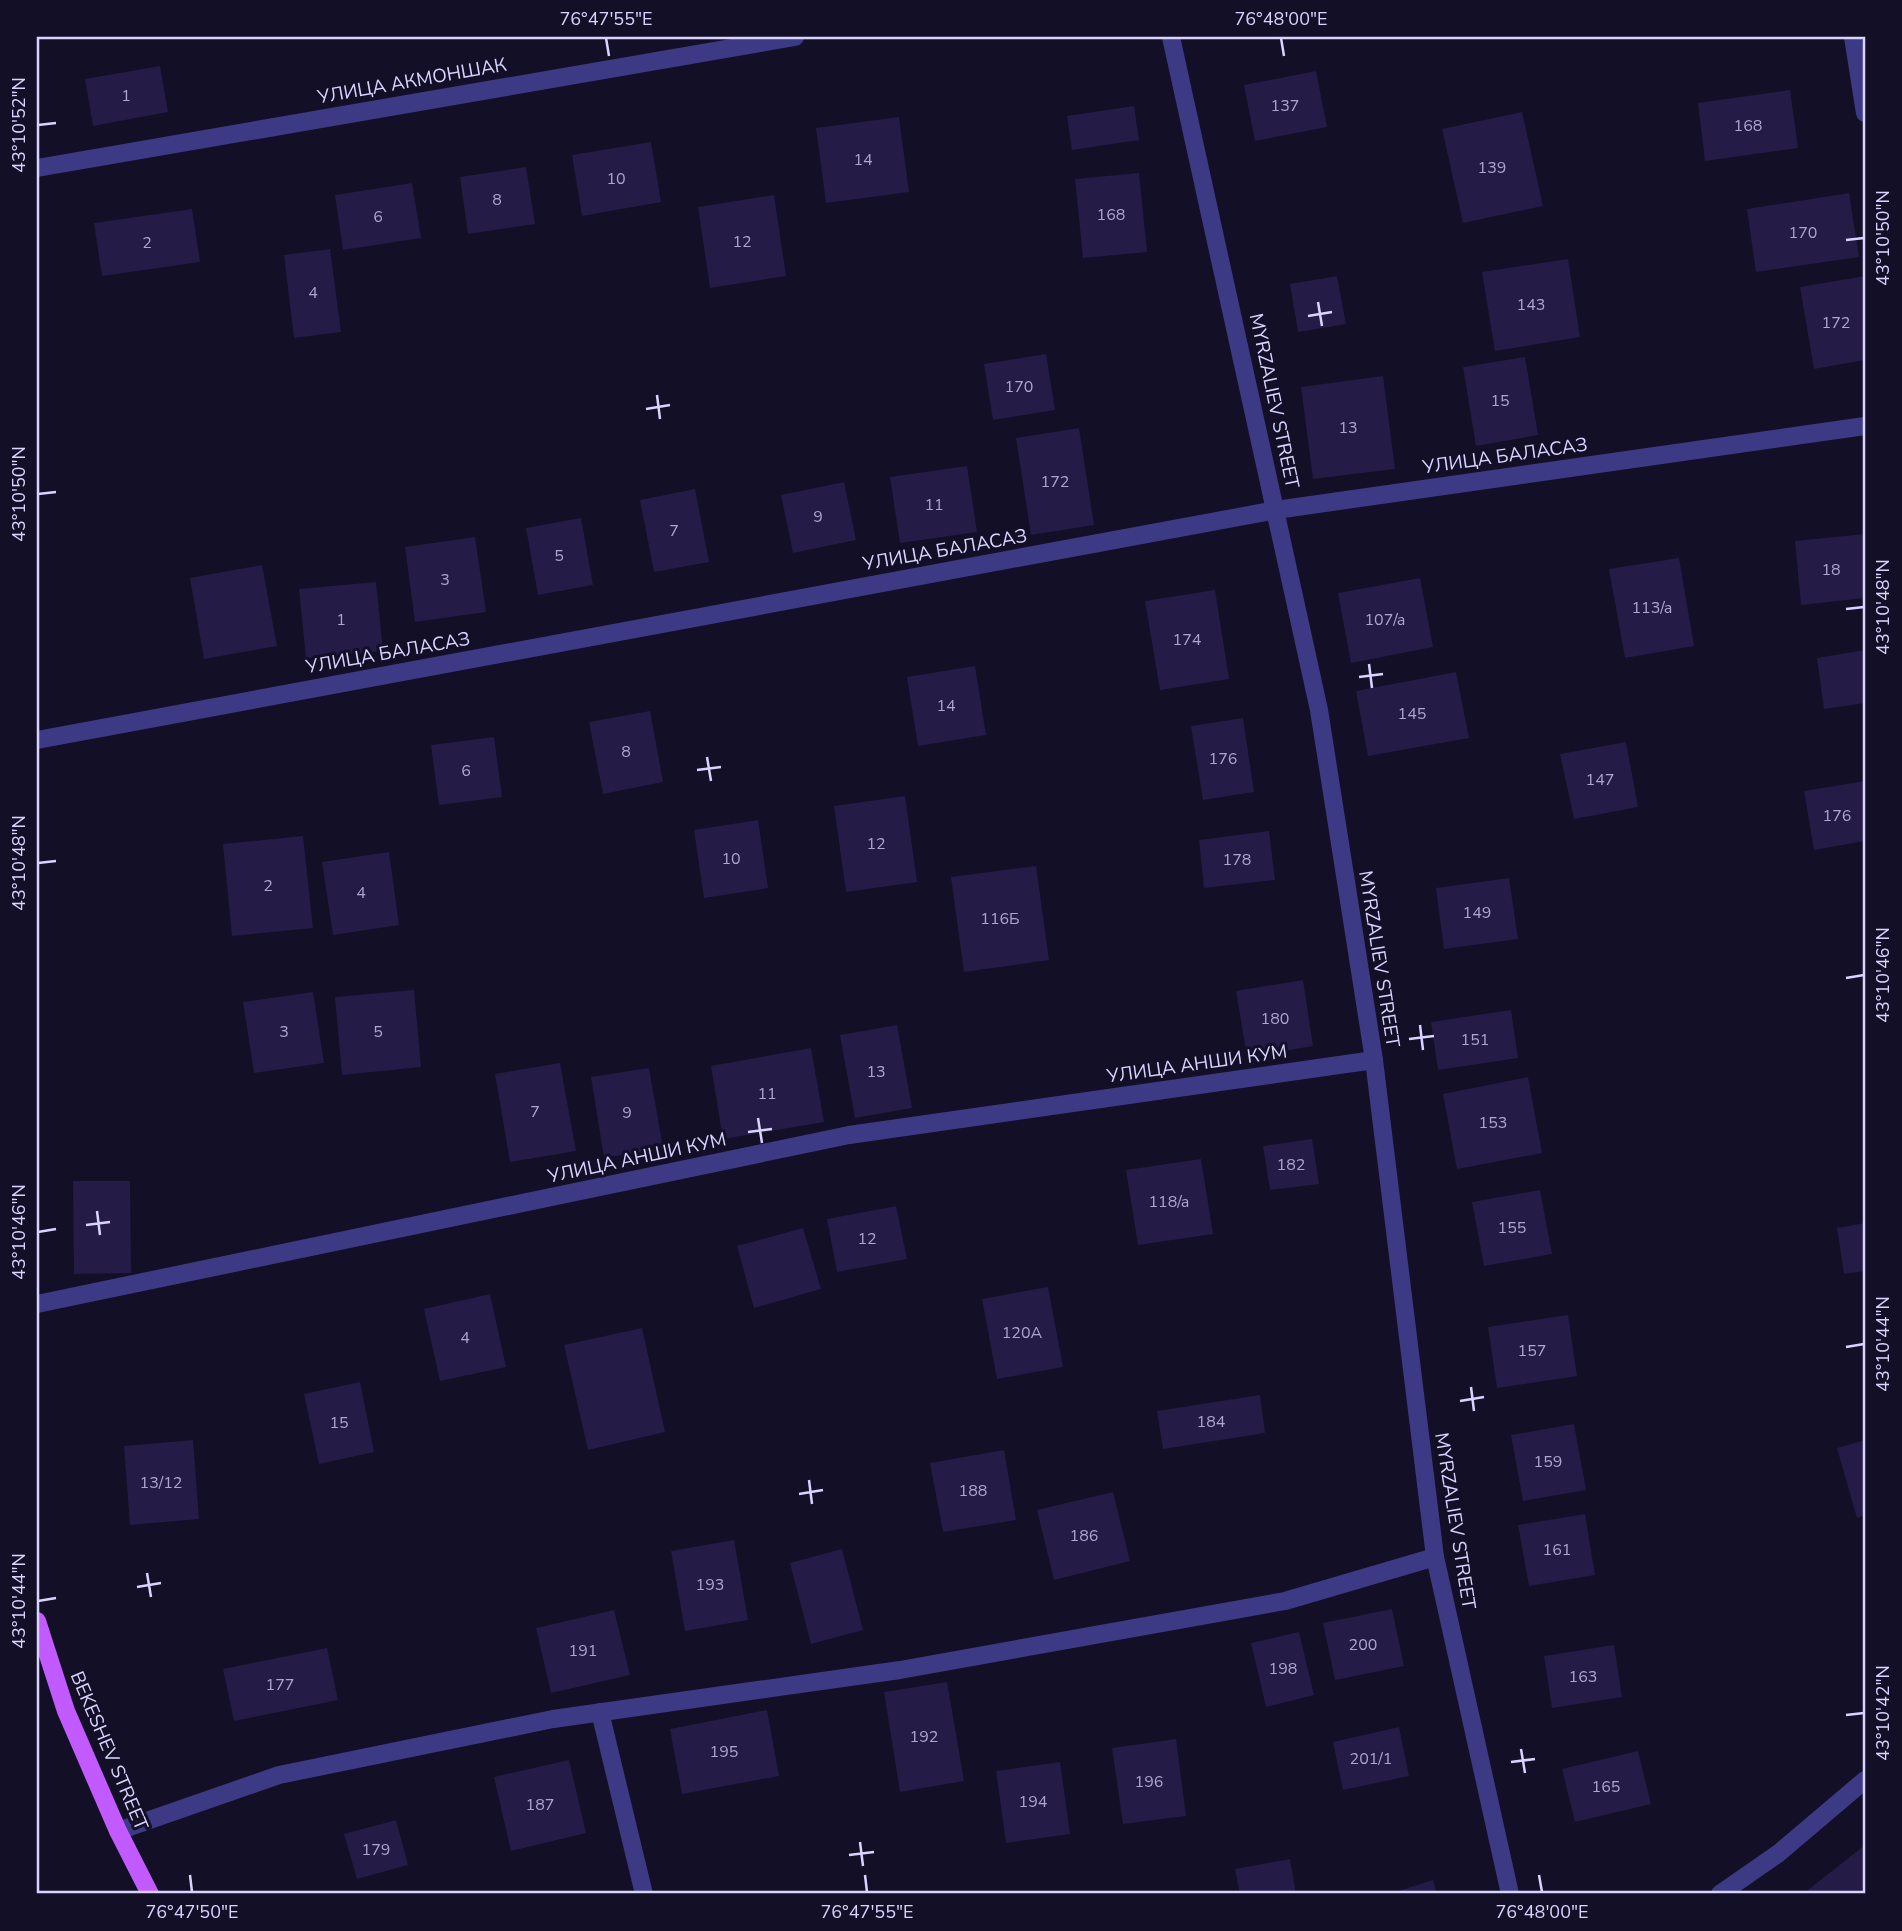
<svg xmlns="http://www.w3.org/2000/svg" width="1902" height="1931" font-family="'Nunito Sans',sans-serif">
  <style>
    .building { fill: #241b47 }
    .lines { fill: none; stroke-linecap: round; stroke-linejoin: round }
    .minor { stroke: #3d3a85; stroke-width: 18 }
    .major { stroke: #c25bff; stroke-width: 18 }
    .ticks { fill: none; stroke: #d9d4ff; stroke-width: 2.5 }
    .labels { text-anchor: middle; dominant-baseline: central; stroke-width: 6; stroke-linejoin: round; paint-order: stroke }
    .number-label { font-size: 16px; fill: #aca6d1 }
    .street-label { font-size: 19px; fill: #d9d4ff; stroke: #130f26 }
    .neatline { fill: none; stroke: #d9d4ff; stroke-width: 2.5 }
    .ticks-label { font-size: 18px; text-anchor: middle; fill: #d9d4ff }
  </style>
  <rect width="100%" height="100%" fill="#130f26"/>
  <g class="building">
    <polygon points="160,66 168,112 93,126 85,79"/>
    <polygon points="1316,71 1327,127 1255,141 1244,85"/>
    <polygon points="1790,90 1798,148 1705,161 1698,103"/>
    <polygon points="1134,106 1139,140 1072,150 1067,116"/>
    <polygon points="1522,112 1543,206 1463,223 1442,129"/>
    <polygon points="899,117 909,192 826,203 816,128"/>
    <polygon points="651,142 661,202 582,216 572,155"/>
    <polygon points="526,167 535,224 468,234 460,177"/>
    <polygon points="1139,173 1147,252 1083,258 1075,179"/>
    <polygon points="412,183 421,238 343,250 335,195"/>
    <polygon points="1849,193 1859,257 1756,272 1747,209"/>
    <polygon points="774,195 786,276 710,288 698,207"/>
    <polygon points="192,209 200,262 102,276 94,223"/>
    <polygon points="330,249 341,332 294,338 284,255"/>
    <polygon points="1568,259 1580,337 1495,351 1482,272"/>
    <polygon points="1337,276 1346,324 1298,332 1290,284"/>
    <polygon points="1865,276 1865,360 1814,369 1800,287"/>
    <polygon points="1046,354 1055,410 993,420 984,364"/>
    <polygon points="1525,357 1538,435 1476,446 1463,367"/>
    <polygon points="1383,376 1395,469 1313,479 1301,387"/>
    <polygon points="1079,428 1094,525 1031,535 1016,438"/>
    <polygon points="967,466 977,532 900,543 890,477"/>
    <polygon points="844,482 856,540 793,553 781,495"/>
    <polygon points="695,489 709,562 654,572 640,500"/>
    <polygon points="581,518 593,585 538,595 526,528"/>
    <polygon points="1865,534 1865,598 1801,605 1795,541"/>
    <polygon points="475,537 486,612 415,622 405,547"/>
    <polygon points="1679,558 1694,646 1625,658 1609,569"/>
    <polygon points="262,565 277,646 204,659 190,578"/>
    <polygon points="1420,578 1433,647 1351,663 1338,593"/>
    <polygon points="376,582 383,651 306,658 299,589"/>
    <polygon points="1215,590 1229,679 1160,690 1145,601"/>
    <polygon points="1865,650 1865,703 1824,709 1817,658"/>
    <polygon points="975,666 986,735 918,746 907,677"/>
    <polygon points="1456,672 1469,738 1368,756 1356,691"/>
    <polygon points="650,711 663,782 603,794 589,722"/>
    <polygon points="1243,718 1254,792 1203,800 1191,726"/>
    <polygon points="494,737 502,797 439,805 431,745"/>
    <polygon points="1626,742 1638,807 1574,819 1560,754"/>
    <polygon points="1865,781 1865,841 1814,850 1804,791"/>
    <polygon points="905,796 917,882 846,892 834,806"/>
    <polygon points="758,820 768,888 704,898 694,830"/>
    <polygon points="1269,831 1275,880 1204,888 1199,840"/>
    <polygon points="303,836 313,928 232,936 223,844"/>
    <polygon points="389,852 399,925 333,935 322,862"/>
    <polygon points="1036,866 1049,960 964,972 951,877"/>
    <polygon points="1509,878 1518,939 1444,949 1436,888"/>
    <polygon points="1303,980 1313,1046 1247,1057 1236,991"/>
    <polygon points="414,990 421,1067 342,1075 335,997"/>
    <polygon points="313,992 324,1063 254,1073 243,1002"/>
    <polygon points="1511,1010 1518,1058 1438,1070 1431,1022"/>
    <polygon points="897,1025 912,1108 855,1118 840,1035"/>
    <polygon points="811,1048 824,1122 723,1139 711,1066"/>
    <polygon points="560,1063 576,1151 510,1162 495,1074"/>
    <polygon points="649,1068 663,1148 604,1158 591,1077"/>
    <polygon points="1528,1077 1542,1153 1457,1169 1443,1094"/>
    <polygon points="1312,1139 1319,1184 1270,1190 1263,1146"/>
    <polygon points="1201,1159 1213,1234 1138,1245 1126,1170"/>
    <polygon points="73,1181 130,1181 131,1273 74,1274"/>
    <polygon points="1540,1190 1552,1254 1484,1266 1472,1202"/>
    <polygon points="896,1206 907,1259 837,1272 827,1219"/>
    <polygon points="1865,1223 1865,1271 1844,1274 1837,1228"/>
    <polygon points="803,1228 821,1289 754,1308 737,1246"/>
    <polygon points="1048,1287 1063,1367 997,1379 982,1299"/>
    <polygon points="490,1294 506,1367 440,1381 424,1309"/>
    <polygon points="1568,1315 1577,1376 1497,1388 1488,1327"/>
    <polygon points="642,1328 665,1432 588,1450 564,1345"/>
    <polygon points="360,1382 374,1452 319,1464 304,1394"/>
    <polygon points="1260,1395 1265,1433 1163,1449 1157,1411"/>
    <polygon points="1574,1424 1586,1490 1523,1501 1511,1435"/>
    <polygon points="193,1440 199,1519 130,1525 124,1446"/>
    <polygon points="1865,1440 1865,1515 1857,1518 1837,1448"/>
    <polygon points="1004,1450 1016,1520 943,1532 930,1463"/>
    <polygon points="1113,1492 1130,1561 1054,1580 1037,1510"/>
    <polygon points="1585,1514 1595,1575 1529,1586 1518,1525"/>
    <polygon points="734,1540 748,1620 685,1631 671,1551"/>
    <polygon points="842,1549 863,1630 811,1644 790,1563"/>
    <polygon points="1392,1609 1404,1666 1335,1680 1323,1623"/>
    <polygon points="614,1610 630,1675 551,1693 536,1628"/>
    <polygon points="1299,1632 1314,1695 1266,1707 1251,1643"/>
    <polygon points="1614,1645 1622,1697 1552,1708 1544,1656"/>
    <polygon points="327,1648 338,1700 234,1721 223,1669"/>
    <polygon points="947,1682 964,1781 900,1792 884,1692"/>
    <polygon points="767,1710 779,1776 682,1794 670,1729"/>
    <polygon points="1399,1727 1409,1776 1343,1790 1333,1742"/>
    <polygon points="1176,1739 1186,1816 1123,1824 1112,1748"/>
    <polygon points="1638,1751 1651,1804 1575,1822 1562,1769"/>
    <polygon points="569,1760 586,1833 511,1851 494,1777"/>
    <polygon points="1060,1762 1070,1834 1006,1843 996,1771"/>
    <polygon points="396,1820 408,1865 357,1879 344,1834"/>
    <polygon points="1865,1845 1865,1894 1803,1894"/>
    <polygon points="1290,1859 1296,1894 1240,1894 1235,1869"/>
    <polygon points="1433,1880 1437,1894 1389,1894"/>
  </g>
  <g class="lines">
    <g class="minor">
      <polyline points="1171,37 1319,710 1374,1060 1435,1557 1510,1894"/>
      <polyline points="1853,37 1865,113"/>
      <polyline points="37,168 795,37"/>
      <polyline points="37,740 1276,510 1865,426"/>
      <polyline points="37,1304 849,1135 1374,1060"/>
      <polyline points="600,1712 644,1894"/>
      <polyline points="118,1831 279,1775 553,1719 900,1670 1285,1601 1435,1557"/>
      <polyline points="1720,1894 1779,1853 1865,1780"/>
    </g>
    <polyline class="major" points="37,1621 66,1711 118,1831 150,1894"/>
  </g>
  <path class="ticks" d="M 606,38 L 609,56M 1281,38 L 1284,56M 38,125 L 56,123M 1846,240 L 1864,238M 1318,302 L 1322,326M 1308,316 L 1332,312M 657,395 L 660,419M 646,409 L 670,405M 38,494 L 56,492M 1846,609 L 1864,607M 1369,664 L 1372,688M 1359,677 L 1383,674M 707,757 L 711,781M 697,770 L 721,767M 38,863 L 56,861M 1846,978 L 1864,975M 1420,1025 L 1423,1050M 1409,1039 L 1434,1036M 758,1118 L 762,1143M 748,1132 L 772,1129M 97,1211 L 100,1235M 86,1225 L 110,1222M 38,1232 L 56,1229M 1846,1347 L 1864,1344M 1471,1387 L 1474,1411M 1460,1401 L 1484,1397M 809,1480 L 812,1504M 799,1494 L 823,1490M 147,1573 L 151,1597M 137,1587 L 161,1583M 38,1601 L 56,1598M 1846,1715 L 1864,1713M 1521,1749 L 1525,1773M 1511,1762 L 1535,1759M 860,1842 L 863,1866M 849,1855 L 874,1852M 190,1875 L 192,1892M 865,1875 L 867,1892M 1539,1875 L 1542,1892"/>
  <g class="labels">
    <g class="number-label">
      <text x="126" y="96">1</text>
      <text x="1285" y="106">137</text>
      <text x="1748" y="126">168</text>
      <text x="863" y="160">14</text>
      <text x="1492" y="168">139</text>
      <text x="616" y="179">10</text>
      <text x="497" y="200">8</text>
      <text x="1111" y="215">168</text>
      <text x="378" y="217">6</text>
      <text x="1803" y="233">170</text>
      <text x="742" y="242">12</text>
      <text x="147" y="243">2</text>
      <text x="313" y="293">4</text>
      <text x="1531" y="305">143</text>
      <text x="1836" y="323">172</text>
      <text x="1019" y="387">170</text>
      <text x="1500" y="401">15</text>
      <text x="1348" y="428">13</text>
      <text x="1055" y="482">172</text>
      <text x="934" y="505">11</text>
      <text x="818" y="517">9</text>
      <text x="674" y="531">7</text>
      <text x="559" y="556">5</text>
      <text x="1831" y="570">18</text>
      <text x="445" y="580">3</text>
      <text x="1652" y="608">113/а</text>
      <text x="341" y="620">1</text>
      <text x="1385" y="620">107/а</text>
      <text x="1187" y="640">174</text>
      <text x="946" y="706">14</text>
      <text x="1412" y="714">145</text>
      <text x="626" y="752">8</text>
      <text x="1223" y="759">176</text>
      <text x="466" y="771">6</text>
      <text x="1600" y="780">147</text>
      <text x="1837" y="816">176</text>
      <text x="876" y="844">12</text>
      <text x="731" y="859">10</text>
      <text x="1237" y="860">178</text>
      <text x="268" y="886">2</text>
      <text x="361" y="893">4</text>
      <text x="1477" y="913">149</text>
      <text x="1000" y="919">116Б</text>
      <text x="1275" y="1019">180</text>
      <text x="284" y="1032">3</text>
      <text x="378" y="1032">5</text>
      <text x="1475" y="1040">151</text>
      <text x="876" y="1072">13</text>
      <text x="767" y="1094">11</text>
      <text x="535" y="1112">7</text>
      <text x="627" y="1113">9</text>
      <text x="1493" y="1123">153</text>
      <text x="1291" y="1165">182</text>
      <text x="1169" y="1202">118/а</text>
      <text x="1512" y="1228">155</text>
      <text x="867" y="1239">12</text>
      <text x="1022" y="1333">120А</text>
      <text x="465" y="1338">4</text>
      <text x="1532" y="1351">157</text>
      <text x="1211" y="1422">184</text>
      <text x="339" y="1423">15</text>
      <text x="1548" y="1462">159</text>
      <text x="161" y="1483">13/12</text>
      <text x="973" y="1491">188</text>
      <text x="1084" y="1536">186</text>
      <text x="1557" y="1550">161</text>
      <text x="710" y="1585">193</text>
      <text x="1363" y="1645">200</text>
      <text x="583" y="1651">191</text>
      <text x="1283" y="1669">198</text>
      <text x="1583" y="1677">163</text>
      <text x="280" y="1685">177</text>
      <text x="924" y="1737">192</text>
      <text x="724" y="1752">195</text>
      <text x="1371" y="1759">201/1</text>
      <text x="1149" y="1782">196</text>
      <text x="1606" y="1787">165</text>
      <text x="1033" y="1802">194</text>
      <text x="540" y="1805">187</text>
      <text x="376" y="1850">179</text>
    </g>
    <g class="street-label">
      <text transform="translate(412 81) rotate(-10)">УЛИЦА АКМОНШАК</text>
      <text transform="translate(1274 401) rotate(78)">MYRZALIEV STREET</text>
      <text transform="translate(1505 456) rotate(-8)">УЛИЦА БАЛАСАЗ</text>
      <text transform="translate(945 550) rotate(-10)">УЛИЦА БАЛАСАЗ</text>
      <text transform="translate(388 653) rotate(-10)">УЛИЦА БАЛАСАЗ</text>
      <text transform="translate(1379 959) rotate(81)">MYRZALIEV STREET</text>
      <text transform="translate(1197 1064) rotate(-8)">УЛИЦА АНШИ КУМ</text>
      <text transform="translate(637 1158) rotate(-12)">УЛИЦА АНШИ КУМ</text>
      <text transform="translate(1455 1521) rotate(81)">MYRZALIEV STREET</text>
      <text transform="translate(109 1751) rotate(67)">BEKESHEV STREET</text>
    </g>
  </g>
  <rect width="1902" height="1931" fill="none" stroke="#130f26" stroke-width="77"/>
  <rect x="38" y="38" width="1826" height="1854" class="neatline"/>
  <g class="ticks-label">
    <text x="606" y="25">76°47'55"E</text>
    <text x="1281" y="25">76°48'00"E</text>
    <text transform="translate(19 125) rotate(-90)" y="6">43°10'52"N</text>
    <text transform="translate(1883 238) rotate(-90)" y="6">43°10'50"N</text>
    <text transform="translate(19 494) rotate(-90)" y="6">43°10'50"N</text>
    <text transform="translate(1883 607) rotate(-90)" y="6">43°10'48"N</text>
    <text transform="translate(19 863) rotate(-90)" y="6">43°10'48"N</text>
    <text transform="translate(1883 975) rotate(-90)" y="6">43°10'46"N</text>
    <text transform="translate(19 1232) rotate(-90)" y="6">43°10'46"N</text>
    <text transform="translate(1883 1344) rotate(-90)" y="6">43°10'44"N</text>
    <text transform="translate(19 1601) rotate(-90)" y="6">43°10'44"N</text>
    <text transform="translate(1883 1713) rotate(-90)" y="6">43°10'42"N</text>
    <text x="192" y="1918">76°47'50"E</text>
    <text x="867" y="1918">76°47'55"E</text>
    <text x="1542" y="1918">76°48'00"E</text>
  </g>
</svg>
